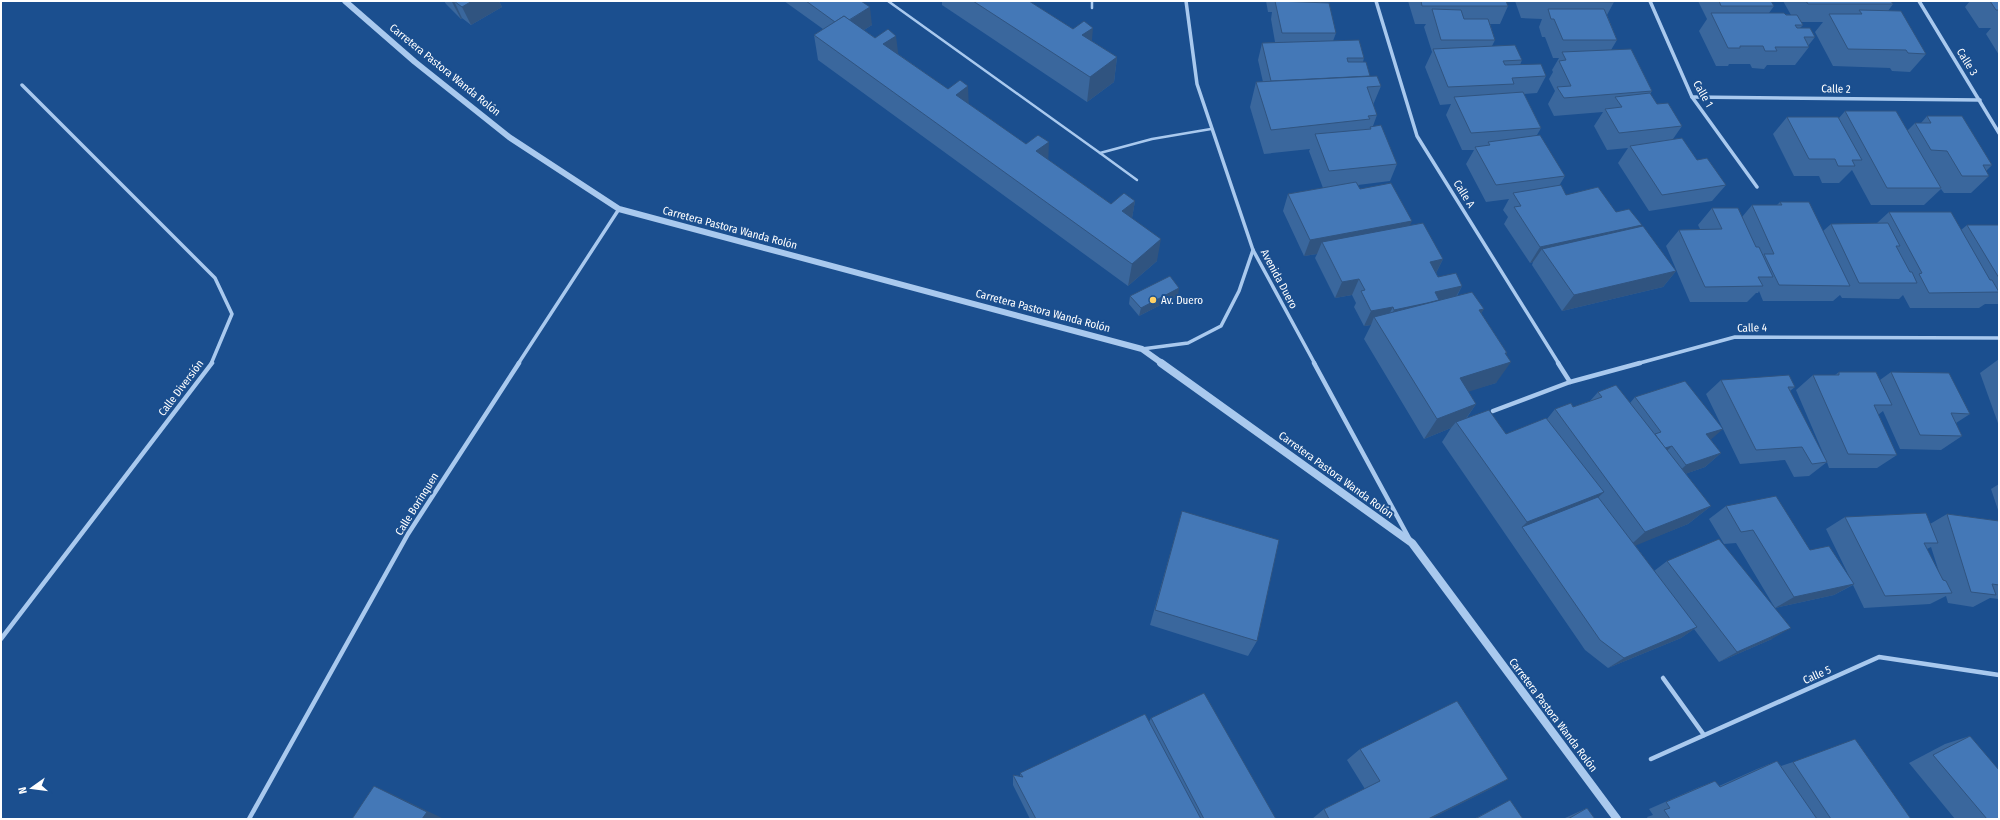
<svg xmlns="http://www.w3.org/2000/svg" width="2000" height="820" font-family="'Fira Sans Condensed',sans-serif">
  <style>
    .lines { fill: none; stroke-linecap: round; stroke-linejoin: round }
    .service { stroke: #a9c9ee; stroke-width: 2.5 }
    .minor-far1 { stroke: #a9c9ee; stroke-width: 3.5 }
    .minor { stroke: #a9c9ee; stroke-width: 4.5 }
    .tertiary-far1 { stroke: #a9c9ee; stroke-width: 6 }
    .tertiary { stroke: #a9c9ee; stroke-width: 8 }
    .wall { fill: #3a679d; fill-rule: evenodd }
    .shaded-wall { fill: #305480 }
    .building { fill: #4478b7; stroke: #305480 }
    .poi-dot { fill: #ffd166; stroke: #1b4f8f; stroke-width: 1.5 }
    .labels { text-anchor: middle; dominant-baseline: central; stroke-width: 4; stroke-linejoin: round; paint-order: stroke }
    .street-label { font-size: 11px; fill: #fff; stroke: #1b4f8f }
    .poi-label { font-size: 11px; fill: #fff; stroke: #1b4f8f; text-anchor: start }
  </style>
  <rect width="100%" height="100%" fill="#1b4f8f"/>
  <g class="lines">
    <g class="service">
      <polyline points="888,1 1100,153"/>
      <polyline points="1092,1 1092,8"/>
      <polyline points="1137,180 1100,153 1152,139 1211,129"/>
    </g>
    <g class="minor-far1">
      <polyline points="1186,1 1197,84 1253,250 1315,364"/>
      <polyline points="1376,1 1417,136 1559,364"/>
      <polyline points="1650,1 1692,97 1757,187"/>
      <polyline points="1919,1 1999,133"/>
      <polyline points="22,85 215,278 232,314 211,364"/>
      <polyline points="1692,97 1980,100"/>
      <polyline points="1142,349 1188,343 1221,326 1239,291 1253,250"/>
      <polyline points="518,364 619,209"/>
      <polyline points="1636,364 1735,337 1999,338"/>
    </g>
    <g class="minor">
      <polyline points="1314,363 1410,540"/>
      <polyline points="1558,363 1570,382"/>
      <polyline points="1493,411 1570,382 1640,363"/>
      <polyline points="1,639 212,363"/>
      <polyline points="1663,678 1704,735"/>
      <polyline points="1651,759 1879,657 1999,675"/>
      <polyline points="249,819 408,534 519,363"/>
    </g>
    <polyline class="tertiary-far1" points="345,1 415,62 509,137 619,209 1142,349 1163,364"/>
    <polyline class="tertiary" points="1161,363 1412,543 1617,819"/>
  </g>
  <g class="wall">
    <polygon points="444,1 499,1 502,7 471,25 462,18 461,19 446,4"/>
    <polygon points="784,1 861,1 872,25 864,30 1111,204 1135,201 1132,218 1157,261 1128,286 818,60 814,35 823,29"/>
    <polygon points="942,1 1029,1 1117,57 1114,82 1087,102 942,5"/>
    <polygon points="1266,1 1322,1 1321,3 1336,33 1333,41 1364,58 1363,62 1370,76 1381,86 1373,105 1377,115 1373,126 1397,164 1390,181 1358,185 1360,189 1410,225 1443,259 1436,273 1438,277 1462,286 1457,296 1484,309 1481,313 1507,353 1506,354 1496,383 1468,391 1476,404 1466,419 1506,434 1547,419 1555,409 1573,407 1590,401 1598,392 1630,403 1635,397 1711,440 1721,453 1705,467 1685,474 1711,506 1688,524 1635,545 1654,571 1667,561 1772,639 1719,662 1694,629 1681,638 1608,668 1585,650 1442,442 1451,428 1424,439 1364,339 1371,325 1364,326 1354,307 1356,303 1352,295 1335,298 1315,258 1317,254 1304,256 1283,211 1288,194 1323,188 1309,151 1310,149 1264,154 1250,107 1256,82 1263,82 1258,60 1262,43 1275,42 1271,19 1272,12 1268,12"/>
    <polygon points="1408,1 1506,1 1508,6 1500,24 1490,24 1495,40 1492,46 1522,60 1520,65 1546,76 1537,93 1524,94 1541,128 1537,135 1565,176 1559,186 1566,195 1616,212 1641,227 1676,271 1663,287 1562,311 1532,265 1533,262 1530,263 1504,224 1508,217 1503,210 1509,199 1486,202 1466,164 1474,150 1462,150 1446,115 1451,104 1440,105 1425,67 1432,52 1424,27 1426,24 1415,24"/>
    <polygon points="1515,1 1614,1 1614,2 1607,15 1617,40 1611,50 1652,91 1650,94 1657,104 1682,126 1673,139 1726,185 1712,201 1649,211 1618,163 1628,148 1607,150 1594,126 1603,112 1554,116 1548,104 1555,91 1549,79 1553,72 1552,70 1559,58 1553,58 1545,37 1542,37 1539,27 1542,19 1521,18"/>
    <polygon points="1698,1 1771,1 1774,6 1769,13 1791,15 1783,1 1891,1 1893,4 1888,11 1926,54 1910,72 1892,71 1890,68 1833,66 1815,32 1823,22 1801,22 1803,25 1800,28 1815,37 1808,46 1809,47 1795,65 1767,65 1764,69 1752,68 1750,64 1729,64 1728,66 1716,66 1699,31 1707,19"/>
    <polygon points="1970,1 1999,1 1999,55 1986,34 1991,28 1979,28 1965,7"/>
    <polygon points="1845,111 1908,130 1915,123 1921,123 1927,116 1992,165 1986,171 1989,176 1971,193 1944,193 1941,189 1924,205 1871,205 1852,170 1839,183 1822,183 1819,176 1794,176 1773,134 1787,117 1839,118"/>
    <polygon points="1780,202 1823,231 1831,224 1877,223 1889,212 1961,230 1967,225 1999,225 1999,304 1985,304 1979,308 1910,308 1903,295 1899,299 1842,298 1840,295 1833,301 1763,301 1759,291 1758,293 1756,293 1747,302 1690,302 1666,246 1679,230 1700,229 1698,225 1712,208 1742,217 1752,205 1777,205"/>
    <polygon points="1130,296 1178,296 1139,316 1129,304"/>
    <polygon points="1999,359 1999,426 1980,373"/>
    <polygon points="1839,372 1880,380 1891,372 1970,414 1956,423 1962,436 1941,450 1900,449 1883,411 1878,415 1897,455 1877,468 1829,468 1827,462 1809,476 1794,477 1785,460 1740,464 1706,394 1721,380 1795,387 1790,391 1826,460 1796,390 1813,375 1835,375"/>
    <polygon points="1999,484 1999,513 1991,489"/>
    <path d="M 1726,506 L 1810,550 L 1850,578 L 1826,529 L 1845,517 L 1930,524 L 1947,514 L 1999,521 L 1999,599 L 1990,598 L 1973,607 L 1948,603 L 1946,596 L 1930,604 L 1864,608 L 1853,585 L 1834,595 L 1775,608 L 1736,543 L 1724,544 L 1709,519 ZM 1931,547 L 1939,572 L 1927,549 Z"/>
    <polygon points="1182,511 1257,641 1248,656 1150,625 1177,529"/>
    <polygon points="1151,718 1276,819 1030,819 1013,785 1013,775 1020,776 1020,773 1149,722"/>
    <polygon points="1970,736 1999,819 1955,819 1909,763 1945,744"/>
    <polygon points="1360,749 1508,779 1490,789 1430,819 1312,819 1324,809 1365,789 1347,760"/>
    <polygon points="1777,761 1781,766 1793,762 1911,819 1648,819 1647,817 1653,815 1649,809 1697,788 1715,781 1719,786 1757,769"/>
    <polygon points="1510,800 1523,819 1474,819 1491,810"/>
    <polygon points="1587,808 1595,819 1563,819 1565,818"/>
  </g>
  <g class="shaded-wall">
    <polygon points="452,1 454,1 462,18 461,19 452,2"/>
    <polygon points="472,1 499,1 502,7 471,25 462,7"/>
    <polygon points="870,7 872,25 843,43 841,26"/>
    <polygon points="1093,28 1091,52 1082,35"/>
    <polygon points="896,36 899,60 883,44"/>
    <polygon points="1117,57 1114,82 1087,102 1090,77"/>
    <polygon points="968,86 969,111 956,95"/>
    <polygon points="1049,142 1048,166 1036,151"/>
    <polygon points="1135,201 1131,224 1122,211"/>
    <polygon points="1412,221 1404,238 1322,242 1317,254 1304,256 1310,240"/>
    <polygon points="1642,225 1630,241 1542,249 1533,262 1530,263 1540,247"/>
    <polygon points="1161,239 1157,261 1128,286 1132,264"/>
    <polygon points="1443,259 1435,275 1430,262"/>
    <polygon points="1676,271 1663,287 1562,311 1574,295"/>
    <polygon points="1359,279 1352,295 1335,298 1342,282"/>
    <polygon points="1462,286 1453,302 1386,325 1394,310 1435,292"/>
    <polygon points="1179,288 1178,296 1139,316 1141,308"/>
    <polygon points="1393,307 1385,322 1374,317 1371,325 1364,326 1371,311"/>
    <polygon points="1484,309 1470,331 1479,310"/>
    <polygon points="1505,353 1507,353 1498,366 1511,362 1496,383 1446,399 1460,378"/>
    <polygon points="1476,404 1462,424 1456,422 1451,428 1424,439 1437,419"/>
    <polygon points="1723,429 1707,443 1706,434"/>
    <polygon points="1672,446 1657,460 1664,449"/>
    <polygon points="1721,453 1705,467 1671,479 1686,465"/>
    <polygon points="1604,492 1585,510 1522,527 1527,522"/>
    <polygon points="1711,506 1688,524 1625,550 1645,532"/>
    <polygon points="1854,584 1834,595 1775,608 1794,597"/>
    <polygon points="1697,627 1681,638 1608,668 1624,658"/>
    <polygon points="1791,628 1772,639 1719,662 1737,652"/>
    <polygon points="1508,779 1490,789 1430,819 1428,819"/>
    <polygon points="374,786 390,793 442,818 441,819 422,819"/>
  </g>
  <g class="building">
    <polygon points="454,1 472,1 462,7"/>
    <polygon points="806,1 861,1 870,7 849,20 844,16 835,22"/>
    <polygon points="973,1 1029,1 1073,29 1084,21 1093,28 1082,35 1117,57 1090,77"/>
    <polygon points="1275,1 1329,3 1336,33 1282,33"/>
    <polygon points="1421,1 1506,1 1508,6 1422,6"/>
    <polygon points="1554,1 1614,1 1614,2"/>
    <polygon points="1719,1 1771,1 1774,6 1721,6"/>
    <polygon points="1806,1 1891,1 1893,4 1808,4"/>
    <polygon points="1990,1 1999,1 1999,10 1996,10"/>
    <polygon points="1432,9 1461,10 1464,19 1488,19 1495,40 1441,40"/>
    <polygon points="1548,9 1604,9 1617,40 1563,40 1554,19 1551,19"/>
    <polygon points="1859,10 1901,11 1926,54 1908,53 1906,50 1848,49 1829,14 1862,14"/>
    <polygon points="1711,13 1784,13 1786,15 1797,15 1803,25 1795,25 1797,28 1810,28 1815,37 1804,37 1809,47 1775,47 1777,51 1765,51 1763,46 1740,46 1740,48 1728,48"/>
    <polygon points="844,16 875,38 888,29 896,36 883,44 948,89 960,80 968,86 956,95 1026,144 1038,135 1049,142 1036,151 1111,204 1124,193 1135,201 1122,211 1161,239 1132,264 814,35"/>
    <polygon points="1359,40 1364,58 1347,58 1348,62 1366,62 1370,76 1271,81 1262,43"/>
    <polygon points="1515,45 1522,60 1503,61 1505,65 1541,64 1546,76 1512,78 1514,84 1448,87 1433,49"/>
    <polygon points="1631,49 1652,91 1564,98 1557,87 1571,86 1559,61 1566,60 1562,52"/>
    <polygon points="1377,76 1381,86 1367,87 1377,115 1368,116 1370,119 1271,130 1256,82"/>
    <polygon points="1523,92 1541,128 1471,133 1454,97"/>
    <polygon points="1650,93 1657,104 1668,103 1682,126 1619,133 1605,109 1622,107 1615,97"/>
    <polygon points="1845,111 1896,111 1941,188 1887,188"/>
    <polygon points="1927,116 1962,116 1992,165 1983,165 1989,176 1962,176 1947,151 1931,150 1915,123 1931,123"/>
    <polygon points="1787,117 1838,117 1862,160 1852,160 1855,166 1838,166 1835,159 1809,159"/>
    <polygon points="1381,125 1397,164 1329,171 1315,134 1371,129 1370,127"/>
    <polygon points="1540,135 1565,176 1496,185 1475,147 1490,145 1488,142"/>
    <polygon points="1682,138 1697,160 1707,158 1726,185 1662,195 1630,146"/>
    <polygon points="1356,182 1360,189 1391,183 1412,221 1310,240 1288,194"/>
    <polygon points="1561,185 1566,195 1598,187 1616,212 1629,209 1642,225 1540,247 1514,207 1521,206 1513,193"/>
    <polygon points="1780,202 1809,202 1850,286 1779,285 1764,254 1774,254 1752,205 1782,205"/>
    <polygon points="1712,208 1738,208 1756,247 1759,247 1773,277 1758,277 1763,286 1705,287 1679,230 1722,229"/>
    <polygon points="1889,212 1951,212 1990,280 1992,280 1999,292 1929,293 1919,274 1922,273"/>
    <polygon points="1423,223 1443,259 1430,262 1438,277 1456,273 1462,286 1435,292 1439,300 1427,303 1394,310 1393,307 1371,311 1361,291 1365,290 1359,279 1342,282 1322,242"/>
    <polygon points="1888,223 1900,246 1896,246 1910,272 1912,272 1917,283 1859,283 1831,224"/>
    <polygon points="1967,225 1999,225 1999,278"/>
    <polygon points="1643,226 1676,271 1574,295 1542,249"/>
    <polygon points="1170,276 1179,288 1141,308 1130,296"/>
    <polygon points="1472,292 1484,309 1479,310 1507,353 1505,353 1511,362 1460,378 1476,404 1437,419 1374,317"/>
    <polygon points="1839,372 1876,372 1892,405 1874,405 1897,455 1848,454 1813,375 1839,375"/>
    <polygon points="1891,372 1949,373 1970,414 1951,413 1962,436 1920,435"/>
    <polygon points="1789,375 1795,387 1788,387 1827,462 1812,464 1802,447 1756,450 1721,380"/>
    <polygon points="1685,381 1723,429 1706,434 1721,453 1686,465 1672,446 1665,448 1655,434 1661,432 1635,397"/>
    <polygon points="1616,385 1711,506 1645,532 1555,409 1571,403 1573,407 1602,397 1598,392"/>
    <polygon points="1489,410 1506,434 1546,418 1604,492 1527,522 1456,422"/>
    <polygon points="1776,496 1810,550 1829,546 1854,584 1794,597 1753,530 1741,532 1726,506"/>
    <polygon points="1598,497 1697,627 1624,658 1600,640 1522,527"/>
    <polygon points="1182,511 1279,540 1257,641 1155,610"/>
    <polygon points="1926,513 1938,543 1924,543 1943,580 1946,581 1952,593 1885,596 1845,517"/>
    <polygon points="1947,514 1999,521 1999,585 1992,584 1996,595 1971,592"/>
    <polygon points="1719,539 1791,628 1737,652 1667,561"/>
    <polygon points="1204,693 1276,819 1204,819 1151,718"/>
    <polygon points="1457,701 1508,779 1428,819 1329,819 1324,809 1380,781 1360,749"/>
    <polygon points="1145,714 1201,819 1036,819 1013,775 1023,777 1020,773"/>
    <polygon points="1970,736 1999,770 1999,819 1987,819 1933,755"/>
    <polygon points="1855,739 1911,819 1831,819 1793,762"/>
    <polygon points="1777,761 1817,819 1670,819 1664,810 1670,808 1666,802 1715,781 1720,787"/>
    <polygon points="374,786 427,812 422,819 352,819"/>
    <polygon points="1510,800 1523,819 1475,819"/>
    <polygon points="1587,808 1595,819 1568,819"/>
  </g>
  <circle class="poi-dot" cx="1153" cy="300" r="4"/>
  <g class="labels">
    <g class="street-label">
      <text transform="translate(1967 62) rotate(58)">Calle 3</text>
      <text transform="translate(445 70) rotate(39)">Carretera Pastora Wanda Rolón</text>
      <text transform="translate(1836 89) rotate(1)">Calle 2</text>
      <text transform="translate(1703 94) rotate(60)">Calle 1</text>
      <text transform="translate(1464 194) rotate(58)">Calle A</text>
      <text transform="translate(730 228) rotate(15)">Carretera Pastora Wanda Rolón</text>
      <text transform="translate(1279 279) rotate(62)">Avenida Duero</text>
      <text transform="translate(1043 311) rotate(15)">Carretera Pastora Wanda Rolón</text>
      <text transform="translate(1752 328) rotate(-1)">Calle 4</text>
      <text transform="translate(181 388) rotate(-53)">Calle Diversión</text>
      <text transform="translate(1336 475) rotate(36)">Carretera Pastora Wanda Rolón</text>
      <text transform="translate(417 504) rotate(-58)">Calle Borinquen</text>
      <text transform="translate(1817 675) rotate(-24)">Calle 5</text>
      <text transform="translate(1553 715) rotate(53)">Carretera Pastora Wanda Rolón</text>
    </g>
    <g class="poi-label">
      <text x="1161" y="300">Av. Duero</text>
    </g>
  </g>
  <rect width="2000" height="820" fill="none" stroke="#ffffff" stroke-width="4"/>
  <g transform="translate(32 788) rotate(256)" stroke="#1b4f8f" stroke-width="3" paint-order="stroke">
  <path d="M0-3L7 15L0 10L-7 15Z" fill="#ffffff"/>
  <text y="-6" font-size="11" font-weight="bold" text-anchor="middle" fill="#ffffff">N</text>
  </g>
</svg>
